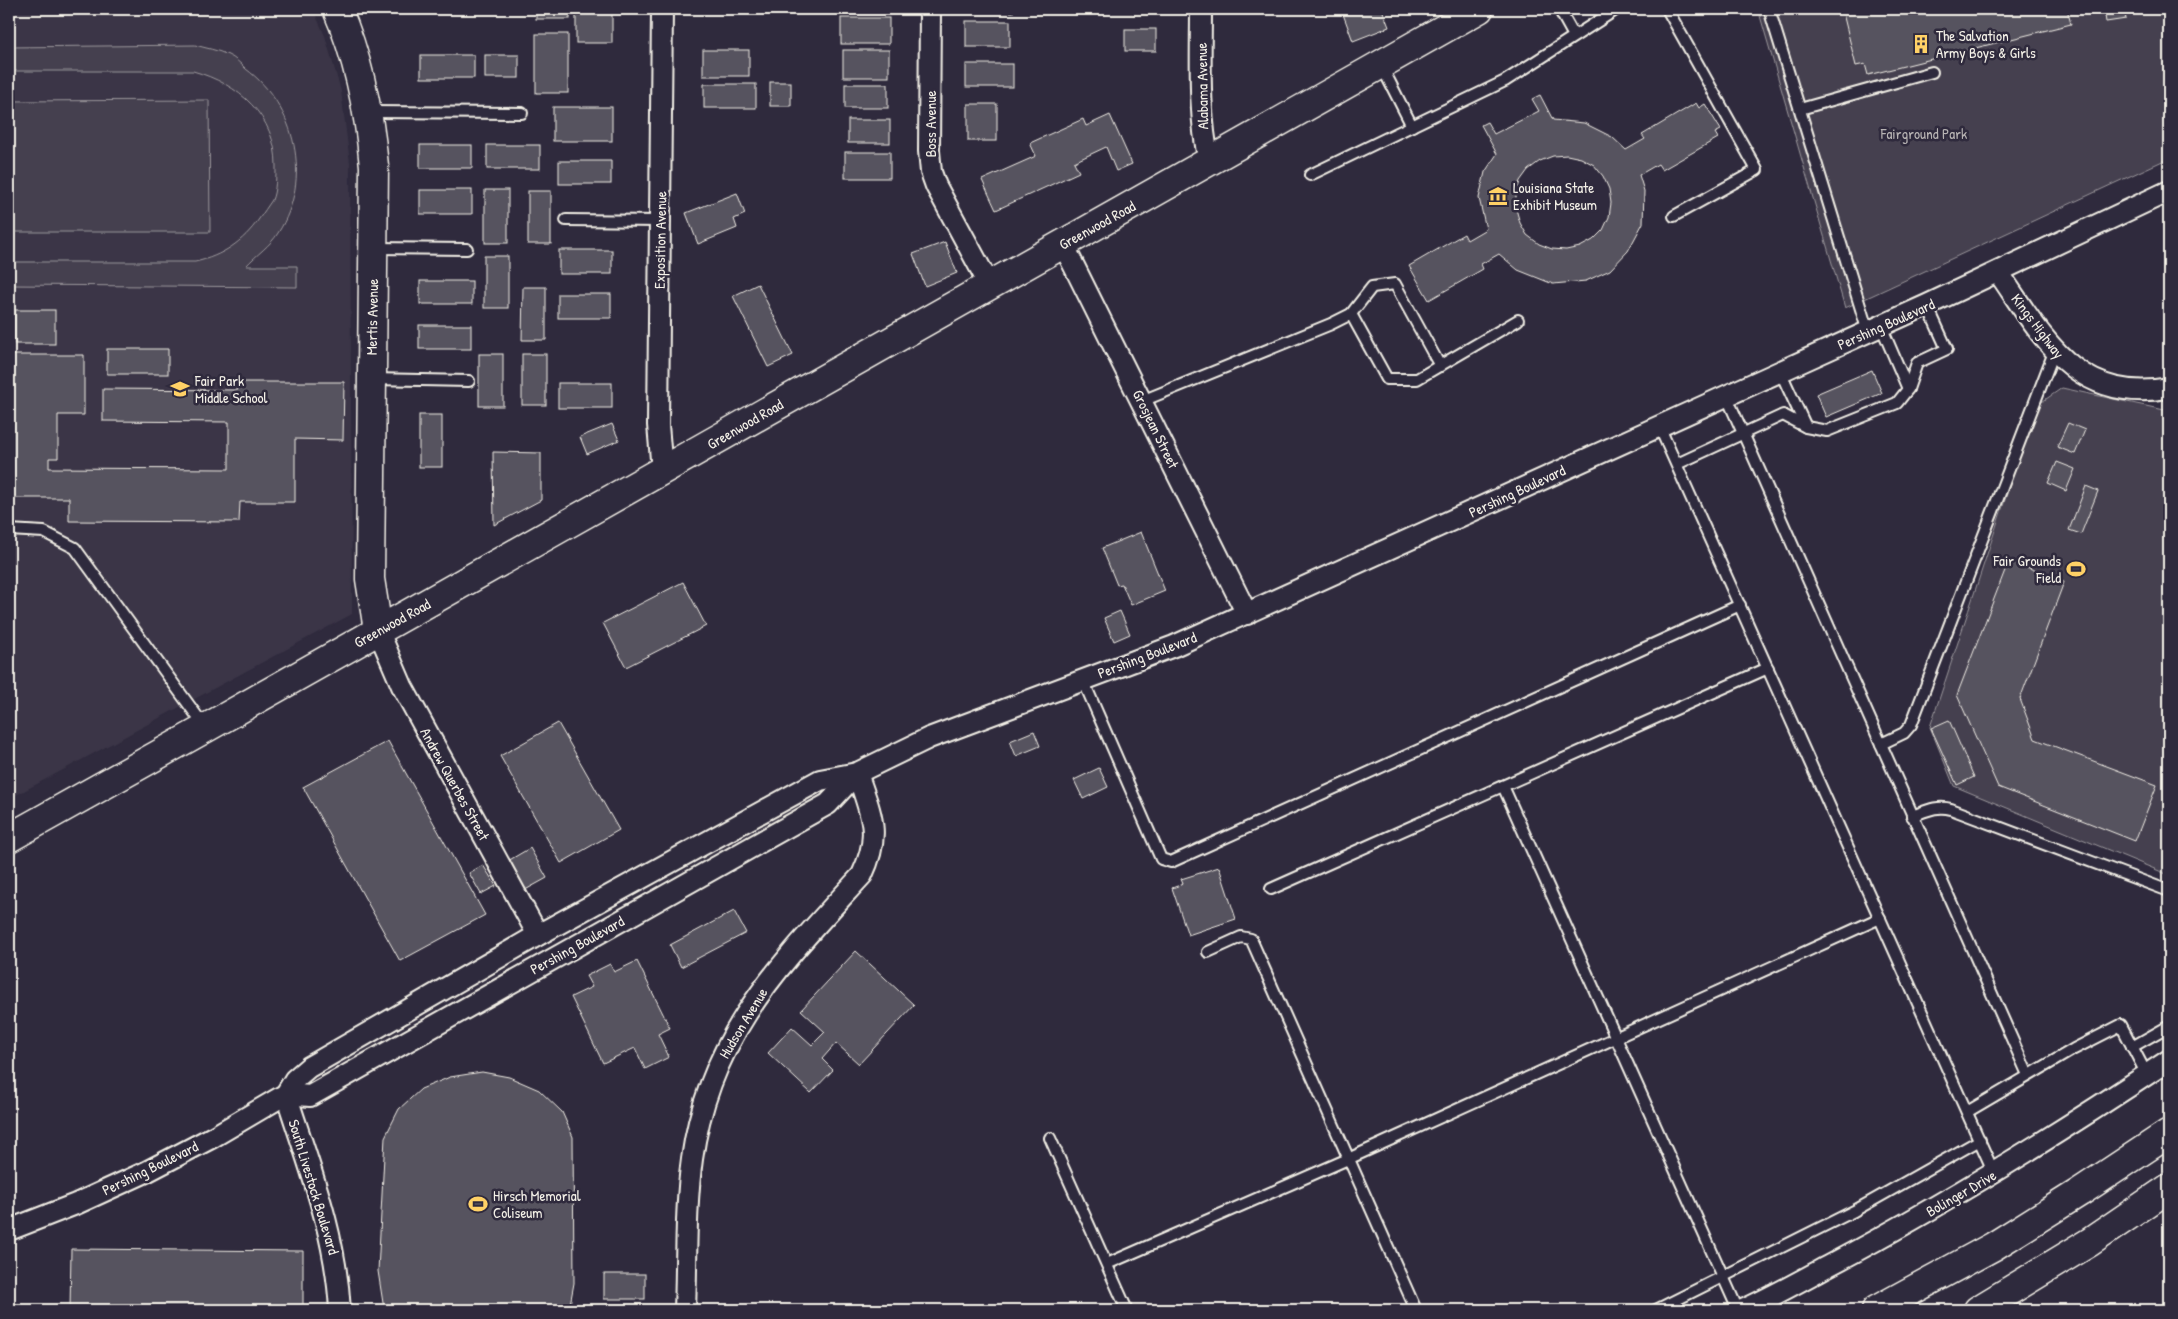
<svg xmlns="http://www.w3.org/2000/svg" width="2178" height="1319" font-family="'Patrick Hand',sans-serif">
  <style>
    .built { fill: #3b3647 }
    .green { fill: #454050; stroke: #9c989c }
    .building { fill: #56525f; stroke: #f4f1e8; fill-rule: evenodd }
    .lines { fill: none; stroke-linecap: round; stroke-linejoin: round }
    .lane-casing { stroke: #f4f1e8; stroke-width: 14 }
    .street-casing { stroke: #f4f1e8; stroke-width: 24 }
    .secondary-casing { stroke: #f4f1e8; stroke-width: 31 }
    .primary-casing { stroke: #f4f1e8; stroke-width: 31 }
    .highway-casing { stroke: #f4f1e8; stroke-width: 31 }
    .lane { stroke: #2f2a3d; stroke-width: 10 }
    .street { stroke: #2f2a3d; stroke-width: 20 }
    .secondary { stroke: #2f2a3d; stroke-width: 28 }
    .primary { stroke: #2f2a3d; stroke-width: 28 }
    .highway { stroke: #2f2a3d; stroke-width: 28 }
    .labels { text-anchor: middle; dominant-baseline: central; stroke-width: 5; stroke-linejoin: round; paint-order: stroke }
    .poi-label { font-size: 15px; fill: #f4f1e8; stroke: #2f2a3d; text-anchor: start }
    .street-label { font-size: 15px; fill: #f4f1e8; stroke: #2f2a3d }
    .park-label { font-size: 15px; fill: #b7b3b3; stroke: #2f2a3d }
  </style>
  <rect width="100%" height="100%" fill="#2f2a3d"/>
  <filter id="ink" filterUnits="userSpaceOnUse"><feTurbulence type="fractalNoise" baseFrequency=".02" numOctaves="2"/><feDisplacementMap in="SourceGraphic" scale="10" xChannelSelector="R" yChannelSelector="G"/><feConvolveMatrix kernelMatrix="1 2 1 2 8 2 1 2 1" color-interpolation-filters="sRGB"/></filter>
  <g filter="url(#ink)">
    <polygon class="built" points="9,9 313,9 325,36 341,91 350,163 352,614 9,799"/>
    <g class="green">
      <polygon points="1758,9 2169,9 2169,158 1845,308"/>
      <path d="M 195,45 C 205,48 218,50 228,55 C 235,58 241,64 246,69 C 296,106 313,179 278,233 C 271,245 256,255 246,266 L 297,266 L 297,287 L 9,285 L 9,262 L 195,262 C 222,256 243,242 259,219 C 263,213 268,206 272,200 C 276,190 276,177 276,166 C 276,116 239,84 193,71 L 9,71 L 9,47 Z"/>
      <polygon points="209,100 210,232 9,232 9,101"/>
      <polygon points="2062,388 2169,411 2169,875 1954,786 1930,727 2036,406"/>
    </g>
    <g class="building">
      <rect x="536" y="9" width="34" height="10"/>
      <rect x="837" y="9" width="51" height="2"/>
      <rect x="965" y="9" width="48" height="3"/>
      <rect x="1104" y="9" width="53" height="3"/>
      <polygon points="1349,9 1382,9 1389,27 1353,41 1343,14 1350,11"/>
      <polygon points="1842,9 2067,9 2071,24 1868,75 1865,64 1856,66"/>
      <polygon points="2104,9 2124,9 2126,19 2106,22"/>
      <rect x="576" y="11" width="36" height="32"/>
      <rect x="841" y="18" width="48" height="26"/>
      <rect x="966" y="21" width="44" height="26"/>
      <rect x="1125" y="29" width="31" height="22"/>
      <rect x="536" y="34" width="32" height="59"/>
      <rect x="703" y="50" width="46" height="26"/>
      <rect x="843" y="50" width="46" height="27"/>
      <rect x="421" y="55" width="53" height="23"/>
      <rect x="485" y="55" width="34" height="23"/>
      <rect x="966" y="64" width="47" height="23"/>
      <rect x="770" y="82" width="21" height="24"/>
      <rect x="704" y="84" width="52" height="24"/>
      <rect x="845" y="84" width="43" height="24"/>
      <path d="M 1540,95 L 1553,120 L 1584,123 L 1612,137 L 1626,150 L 1645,139 L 1642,135 L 1696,103 L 1699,108 L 1705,104 L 1721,130 L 1715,133 L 1718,138 L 1662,170 L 1658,164 L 1639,175 L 1644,191 L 1643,223 L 1628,251 L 1610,270 L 1586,281 L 1553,284 L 1518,270 L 1499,254 L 1481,264 L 1483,269 L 1429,300 L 1409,266 L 1464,234 L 1467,240 L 1486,229 L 1479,198 L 1485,172 L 1497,154 L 1481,125 L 1487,122 L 1494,134 L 1539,111 L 1532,99 ZM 1567,155 L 1581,158 L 1594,165 L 1603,176 L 1609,189 L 1611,203 L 1609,217 L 1603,230 L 1593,240 L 1580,247 L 1566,250 L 1552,249 L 1539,244 L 1527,235 L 1520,223 L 1516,209 L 1516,195 L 1520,181 L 1528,170 L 1540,161 L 1553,156 Z"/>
      <rect x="968" y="104" width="29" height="37"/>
      <rect x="553" y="107" width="59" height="34"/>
      <polygon points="1110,115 1132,164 1116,171 1106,147 1074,162 1079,172 996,210 982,180 1036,156 1030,143 1083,119 1086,126"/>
      <rect x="848" y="120" width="42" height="23"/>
      <rect x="420" y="145" width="52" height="23"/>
      <rect x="487" y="145" width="53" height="24"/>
      <rect x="845" y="152" width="45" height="26"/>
      <rect x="559" y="161" width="52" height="23"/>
      <rect x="420" y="190" width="52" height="24"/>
      <rect x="485" y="190" width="23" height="53"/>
      <rect x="528" y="191" width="23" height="53"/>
      <polygon points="737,193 745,214 734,219 737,228 698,244 686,213"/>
      <polygon points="945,242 957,273 925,286 913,254"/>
      <rect x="559" y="250" width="53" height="24"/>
      <rect x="484" y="256" width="24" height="52"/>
      <rect x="420" y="281" width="52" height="23"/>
      <polygon points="758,284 793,355 768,367 733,296"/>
      <polygon points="523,287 546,287 546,340 522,340"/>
      <rect x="558" y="294" width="53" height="24"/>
      <rect x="15" y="310" width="40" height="34"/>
      <rect x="419" y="325" width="52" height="24"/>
      <rect x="107" y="349" width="61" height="25"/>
      <rect x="479" y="354" width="24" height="52"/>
      <rect x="522" y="354" width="24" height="51"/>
      <polygon points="9,355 84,355 84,415 58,415 58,458 49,458 49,468 229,469 229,422 103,421 103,389 238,390 238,382 344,382 343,440 295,439 295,502 240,502 239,522 69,521 69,498 9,498"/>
      <polygon points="1872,370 1882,393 1826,417 1816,394"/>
      <rect x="558" y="383" width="54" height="25"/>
      <rect x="419" y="415" width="23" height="52"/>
      <polygon points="2068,423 2085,430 2075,454 2057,447"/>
      <polygon points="612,424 619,440 587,454 580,437"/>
      <polygon points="493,452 541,453 541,500 494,525"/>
      <polygon points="2057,462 2075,469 2066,491 2048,483"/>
      <polygon points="2086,486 2098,491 2081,534 2069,530"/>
      <polygon points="1141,532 1165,591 1131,605 1122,584 1117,585 1102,548"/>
      <polygon points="2009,560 2064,582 2020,699 2035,739 2157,785 2135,841 1998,787 1957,695"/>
      <polygon points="683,582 706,626 626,667 603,623"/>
      <polygon points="1120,611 1130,634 1114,641 1104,618"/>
      <polygon points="1949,720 1974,777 1957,785 1931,728"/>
      <polygon points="558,723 619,830 561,863 500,756"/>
      <polygon points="1034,731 1040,746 1016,756 1010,741"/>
      <polygon points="388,741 485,915 400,961 303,787"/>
      <polygon points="1099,768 1108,787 1083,799 1074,780"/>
      <polygon points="530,848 547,878 518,894 501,865"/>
      <polygon points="483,865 496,886 481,894 469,873"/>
      <polygon points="1219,867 1236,919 1188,935 1172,888 1183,884 1181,879"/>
      <polygon points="734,911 746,933 681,967 670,945"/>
      <polygon points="856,951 914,1005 859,1064 836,1043 822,1059 833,1070 811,1093 768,1053 792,1027 812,1045 825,1032 801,1010"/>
      <polygon points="637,961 670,1028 658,1034 669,1057 645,1069 635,1048 603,1063 571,997 592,987 586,976 610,964 614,972"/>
      <polygon points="482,1072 509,1077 539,1090 562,1112 573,1137 574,1283 569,1310 387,1310 383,1303 378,1271 385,1137 399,1109 421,1089 450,1077"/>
      <polygon points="71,1249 303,1251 303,1310 70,1310"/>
      <rect x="604" y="1274" width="41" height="25"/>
    </g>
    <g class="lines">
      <g class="lane-casing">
        <g id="lane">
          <polyline points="1559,9 1574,36"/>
          <polyline points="1667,9 1757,170 1674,216"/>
          <polyline points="1769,9 1868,332"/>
          <polyline points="1381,65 1412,126"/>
          <polyline points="1800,109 1932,72"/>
          <polyline points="369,112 522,113"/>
          <polyline points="1310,175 1505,81 1617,9"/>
          <polyline points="566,220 660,221"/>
          <polyline points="375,248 467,249"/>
          <polyline points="1351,314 1387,379 1417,379 1518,320"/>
          <polyline points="1881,326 1908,389"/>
          <polyline points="1780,371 1806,427"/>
          <polyline points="372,379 469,381"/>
          <polyline points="1726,395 2028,1075"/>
          <polyline points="1142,401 1331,324 1351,314 1372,287 1395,284 1440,366"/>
          <polyline points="1659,426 1994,1173"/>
          <polyline points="1677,464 1783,415 1806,427 1827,431 1897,403 1908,389 1917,363 1947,349 1927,305"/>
          <polyline points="9,530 44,532 75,548 205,727"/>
          <polyline points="1083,680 1161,859 1171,862 1740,605"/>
          <polyline points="1881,744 1904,733 1911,725 2054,352"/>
          <polyline points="1503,786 1738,1310"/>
          <path d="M 1912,816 C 1926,811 1937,805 1951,809 L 2169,891"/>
          <polyline points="1271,889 1768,668"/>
          <polyline points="1208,952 1241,937 1251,939 1416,1310"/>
          <polyline points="2132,1047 2169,1026"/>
          <polyline points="1967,1112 2074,1049 2121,1025 2147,1075"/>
          <polyline points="1050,1138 1127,1310"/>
          <polyline points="1107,1264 1348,1159 1880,918"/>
          <polyline points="1656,1310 1854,1211 1980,1140"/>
        </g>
      </g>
      <g class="street-casing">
        <g id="street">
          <polyline points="662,9 658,425 662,471"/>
          <polyline points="930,9 929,151 931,172 936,186 990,286"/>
          <path d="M 1201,9 C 1201,60 1198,111 1209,162"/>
          <polyline points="1063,244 1247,614"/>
          <path d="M 1998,272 C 2044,338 2075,404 2169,388"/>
          <polyline points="378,630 402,686 538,935"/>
          <polyline points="286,1094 310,1096 828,804 857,773"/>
          <path d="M 286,1094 C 309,1166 336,1234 340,1310"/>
          <polyline points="9,1230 76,1204 146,1172 213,1137 286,1094 295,1079 309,1067 538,935 820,780 857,773 929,738 1174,646 1927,305 2169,191"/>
          <path d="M 685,1310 C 687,1260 685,1209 692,1159 C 709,1034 782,963 862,875 C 882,833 871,815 857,773"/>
          <path d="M 1743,1310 C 1772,1297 1800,1281 1828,1266 C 1946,1204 2058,1134 2169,1060"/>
        </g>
      </g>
      <g class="secondary-casing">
        <path id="secondary" d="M 337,9 C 359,59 369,111 374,166 L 370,579 L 378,630"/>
      </g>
      <g class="primary-casing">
        <polyline id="primary" points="9,838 206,728 1479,9"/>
      </g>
      <g class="highway-casing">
        <g id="highway">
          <polyline points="1876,1310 1994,1246 2080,1192 2169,1133"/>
          <polyline points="1978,1310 2090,1242 2169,1188"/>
        </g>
      </g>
      <use href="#lane" class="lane"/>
      <use href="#street" class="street"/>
      <use href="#secondary" class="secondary"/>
      <use href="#primary" class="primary"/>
      <use href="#highway" class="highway"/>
    </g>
  </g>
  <defs>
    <g id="building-bare" transform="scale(1.5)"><path d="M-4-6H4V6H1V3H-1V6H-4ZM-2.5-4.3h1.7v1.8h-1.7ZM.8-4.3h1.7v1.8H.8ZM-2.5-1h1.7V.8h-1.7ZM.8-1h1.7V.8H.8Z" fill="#ffd166" stroke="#2f2a3d" stroke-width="2.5" paint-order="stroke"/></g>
    <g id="museum-bare" transform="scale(1.5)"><path d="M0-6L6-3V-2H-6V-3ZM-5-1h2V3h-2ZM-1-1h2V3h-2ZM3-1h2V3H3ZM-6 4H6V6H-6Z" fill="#ffd166" stroke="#2f2a3d" stroke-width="2.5" paint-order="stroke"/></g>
    <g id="school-bare" transform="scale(1.5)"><path d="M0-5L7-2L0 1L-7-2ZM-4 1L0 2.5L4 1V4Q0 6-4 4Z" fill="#ffd166" stroke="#2f2a3d" stroke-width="2.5" paint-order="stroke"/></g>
    <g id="stadium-bare" transform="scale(1.5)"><path d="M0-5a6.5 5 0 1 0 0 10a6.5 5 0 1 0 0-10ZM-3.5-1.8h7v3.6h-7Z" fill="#ffd166" stroke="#2f2a3d" stroke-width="2.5" paint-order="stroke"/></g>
  </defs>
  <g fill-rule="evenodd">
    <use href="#building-bare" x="1921" y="44"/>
    <use href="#museum-bare" x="1498" y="196"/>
    <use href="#school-bare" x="180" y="389"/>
    <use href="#stadium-bare" x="2076" y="569"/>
    <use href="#stadium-bare" x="478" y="1204"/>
  </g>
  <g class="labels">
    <g class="poi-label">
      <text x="1936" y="35">The Salvation<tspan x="1936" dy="17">Army Boys &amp; Girls</tspan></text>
      <text x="1513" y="187">Louisiana State<tspan x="1513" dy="17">Exhibit Museum</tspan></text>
      <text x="195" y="380">Fair Park<tspan x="195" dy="17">Middle School</tspan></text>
      <text x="2061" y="560" text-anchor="end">Fair Grounds<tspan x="2061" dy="17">Field</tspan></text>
      <text x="493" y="1195">Hirsch Memorial<tspan x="493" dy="17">Coliseum</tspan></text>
    </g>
    <g class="street-label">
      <text transform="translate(1202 86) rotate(-91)">Alabama Avenue</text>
      <text transform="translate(930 124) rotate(-90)">Boss Avenue</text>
      <text transform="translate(1097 225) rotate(-29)">Greenwood Road</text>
      <text transform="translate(660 240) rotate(-89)">Exposition Avenue</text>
      <text transform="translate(372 317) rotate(-89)">Mertis Avenue</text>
      <text transform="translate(1886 324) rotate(-24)">Pershing Boulevard</text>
      <text transform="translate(2038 326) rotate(53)">Kings Highway</text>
      <text transform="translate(745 424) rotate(-30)">Greenwood Road</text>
      <text transform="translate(1156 429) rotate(64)">Grosjean Street</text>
      <text transform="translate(1517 491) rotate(-25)">Pershing Boulevard</text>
      <text transform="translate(392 623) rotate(-29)">Greenwood Road</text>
      <text transform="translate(1147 655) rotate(-21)">Pershing Boulevard</text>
      <text transform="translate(455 784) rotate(61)">Andrew Querbes Street</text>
      <text transform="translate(577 945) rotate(-29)">Pershing Boulevard</text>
      <text transform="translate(743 1023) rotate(-59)">Hudson Avenue</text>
      <text transform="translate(150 1168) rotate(-26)">Pershing Boulevard</text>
      <text transform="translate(314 1187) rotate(73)">South Livestock Boulevard</text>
      <text transform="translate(1961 1193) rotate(-30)">Bolinger Drive</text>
    </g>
    <g class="park-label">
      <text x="1924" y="133">Fairground Park</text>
    </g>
  </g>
  <rect width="2178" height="1319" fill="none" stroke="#2f2a3d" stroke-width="30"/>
  <rect x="15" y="15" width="2148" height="1289" fill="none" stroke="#f4f1e8" stroke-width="2" filter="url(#ink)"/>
</svg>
